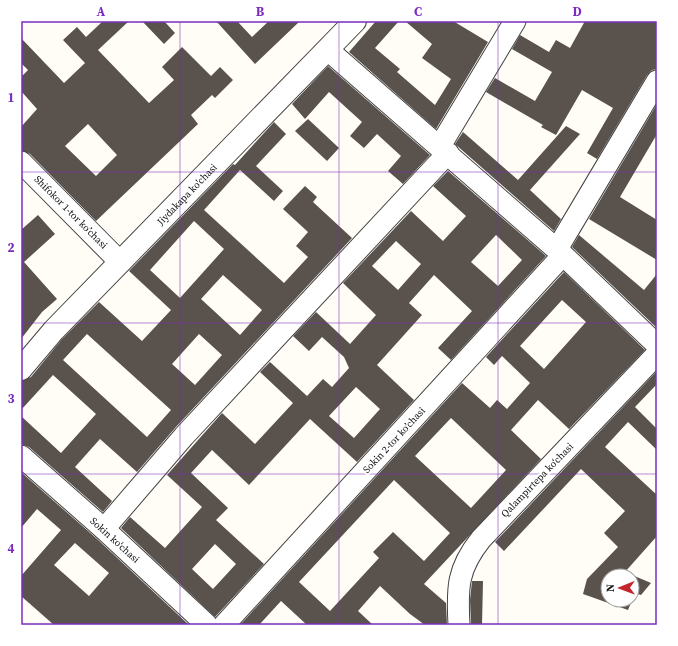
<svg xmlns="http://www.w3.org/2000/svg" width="678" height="646" font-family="'Source Serif 4',serif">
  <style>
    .building { fill: #5a524d; fill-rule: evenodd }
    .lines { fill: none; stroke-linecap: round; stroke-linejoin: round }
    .minor-casing { stroke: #444; stroke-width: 23 }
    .tertiary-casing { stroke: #444; stroke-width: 24 }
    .minor { stroke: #fff; stroke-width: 21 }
    .tertiary { stroke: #fff; stroke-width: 22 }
    .grid { fill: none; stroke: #7b2cbf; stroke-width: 1; stroke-opacity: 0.55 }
    .labels { text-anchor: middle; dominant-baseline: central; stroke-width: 4; stroke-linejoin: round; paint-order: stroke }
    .street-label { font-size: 10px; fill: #111; stroke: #fff }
    .neatline { fill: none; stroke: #7b2cbf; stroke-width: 1.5 }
    .grid-label { font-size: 13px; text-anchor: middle; font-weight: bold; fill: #7b2cbf }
  </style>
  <rect width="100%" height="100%" fill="#fffdf5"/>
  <g class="building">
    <path d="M 103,21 L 129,21 L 98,50 L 149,103 L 174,80 L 162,67 L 182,47 L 211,76 L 220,67 L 233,80 L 215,98 L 212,95 L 191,115 L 198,124 L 96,221 L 30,154 L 21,150 L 21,127 L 37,109 L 21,91 L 21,77 L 28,70 L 21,63 L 21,38 L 64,83 L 85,63 L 63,40 L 77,27 L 86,37 ZM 88,124 L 117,155 L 96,176 L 65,146 Z"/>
    <polygon points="142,21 164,21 175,33 164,44"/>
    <polygon points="216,21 237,21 252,37 269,21 300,21 255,64"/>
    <polygon points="376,21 399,21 375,48 400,69 397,72 435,105 451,79 422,58 432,44 405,21 453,21 488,42 436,129 349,52"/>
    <polygon points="585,21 657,21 657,69 652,70 647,75 597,159 587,153 613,108 582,90 556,135 541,127 543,125 486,92 495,78 535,101 552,72 512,49 520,35 549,52 556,40 570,48"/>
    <polygon points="328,66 430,155 403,184 388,171 401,156 377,134 364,148 350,136 362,122 329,92 305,119 292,104"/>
    <polygon points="657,104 657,134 620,197 657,220 657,260 589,219"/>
    <polygon points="308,119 339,148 327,161 295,131"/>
    <path d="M 274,122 L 286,134 L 256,166 L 283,191 L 274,201 L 240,170 L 204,210 L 284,283 L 308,257 L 296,246 L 308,232 L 283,209 L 305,186 L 317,197 L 313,202 L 352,238 L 175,428 L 137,472 L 100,439 L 75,467 L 112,501 L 103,512 L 29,447 L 21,444 L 21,416 L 61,453 L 96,414 L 53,375 L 21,410 L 21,381 L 31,377 L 63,338 L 99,302 L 142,341 L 171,310 L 129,271 L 233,164 L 235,165 ZM 194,221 L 224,249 L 180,298 L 150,270 ZM 223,275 L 262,310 L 240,335 L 201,299 ZM 87,334 L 171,410 L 147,437 L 63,360 ZM 199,334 L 222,355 L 195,385 L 172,364 Z"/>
    <polygon points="566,126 580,134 530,190 561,219 554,231 455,144 463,132 518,180"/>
    <path d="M 448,171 L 546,256 L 451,360 L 438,348 L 472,311 L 434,275 L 409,303 L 422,315 L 377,365 L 414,400 L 357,462 L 310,419 L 249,485 L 212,450 L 191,473 L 228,508 L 216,520 L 264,564 L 215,617 L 121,528 L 130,517 L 165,548 L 202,507 L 167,475 L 222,413 L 255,444 L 293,403 L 260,372 L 270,362 L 307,396 L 323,379 L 332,387 L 349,368 L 344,357 L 322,337 L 309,351 L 293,336 L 316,312 L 350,344 L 376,315 L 343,283 L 411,211 L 443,241 L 466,216 L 433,186 ZM 496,235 L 522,260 L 498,286 L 471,262 ZM 396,241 L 421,264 L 398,290 L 372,266 ZM 356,387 L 380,409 L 354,438 L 329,416 ZM 215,544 L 236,564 L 213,589 L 192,569 Z"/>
    <polygon points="38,215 55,234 24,262 57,299 42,312 21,339 21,230"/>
    <polygon points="579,235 644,290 657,274 657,328 572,247"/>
    <path d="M 564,272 L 645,350 L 569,429 L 538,400 L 511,430 L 541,459 L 424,584 L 446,603 L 447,625 L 425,625 L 410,614 L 380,586 L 358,611 L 373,625 L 307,625 L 281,601 L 259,625 L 240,625 L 462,383 L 490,408 L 497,400 L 507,409 L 530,383 L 502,356 L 494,365 L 486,357 ZM 562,300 L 586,322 L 544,369 L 520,346 ZM 451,418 L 506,470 L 471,508 L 415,456 ZM 394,480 L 450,533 L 424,561 L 393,532 L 373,552 L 379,558 L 330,611 L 299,582 Z"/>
    <polygon points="657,371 657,384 635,407 657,429 657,450 628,422 605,447 657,495 657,536 625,572 651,583 641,595 634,593 632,599 632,576 608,576 608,600 632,600 628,610 583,594 587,579 618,547 604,533 625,511 581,469 504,551 495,542"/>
    <path d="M 22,473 L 96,538 L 189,625 L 54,625 L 21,596 L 21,576 L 61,530 L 37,509 L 21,528 ZM 75,543 L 109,573 L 89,596 L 54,565 Z"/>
    <polygon points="472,581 483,581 482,625 471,625 470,600"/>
  </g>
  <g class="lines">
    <g class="minor-casing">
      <g id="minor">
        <polyline points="328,50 563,255 657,345"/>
        <polyline points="440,146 515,21"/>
        <polyline points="21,162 120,262"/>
        <polyline points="557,249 657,81"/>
        <polyline points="21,456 104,529 207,625"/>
        <polyline points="104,529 184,436 448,153"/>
        <polyline points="224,625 563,255"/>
        <path d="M 459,625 C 457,588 457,569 481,539 L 657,354"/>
      </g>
    </g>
    <g class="tertiary-casing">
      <g id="tertiary">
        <path id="s1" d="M 21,369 L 54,330 L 355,21"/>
      </g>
    </g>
    <use href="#minor" class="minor"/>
    <use href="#tertiary" class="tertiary"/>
  </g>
  <path class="grid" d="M 180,21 L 180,625M 339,21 L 339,625M 498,21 L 498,625M 21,172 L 657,172M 21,323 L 657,323M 21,474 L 657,474"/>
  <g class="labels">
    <g class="street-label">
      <text stroke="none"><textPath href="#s1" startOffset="241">Jiydakapa ko'chasi</textPath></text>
      <text transform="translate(71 212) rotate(45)">Shifokor 1-tor koʼchasi</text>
      <text transform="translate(394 440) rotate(-47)">Sokin 2-tor koʼchasi</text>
      <text transform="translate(537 480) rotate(-46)">Qalampirtepa koʻchasi</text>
      <text transform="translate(115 540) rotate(42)">Sokin koʻchasi</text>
    </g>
  </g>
  <rect width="678" height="646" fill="none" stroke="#ffffff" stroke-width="44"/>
  <g transform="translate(620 588) rotate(269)"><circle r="19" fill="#ffffff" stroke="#a0a0a0"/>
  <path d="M0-3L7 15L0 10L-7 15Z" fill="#c4262e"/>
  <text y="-6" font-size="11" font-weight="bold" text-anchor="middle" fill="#111111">N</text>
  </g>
  <rect x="22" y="22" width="634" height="602" class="neatline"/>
  <g class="grid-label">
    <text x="101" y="16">A</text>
    <text x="260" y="16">B</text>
    <text x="418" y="16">C</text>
    <text x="577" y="16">D</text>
    <text x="11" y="102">1</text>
    <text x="11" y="252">2</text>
    <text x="11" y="403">3</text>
    <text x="11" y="553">4</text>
  </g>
</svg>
